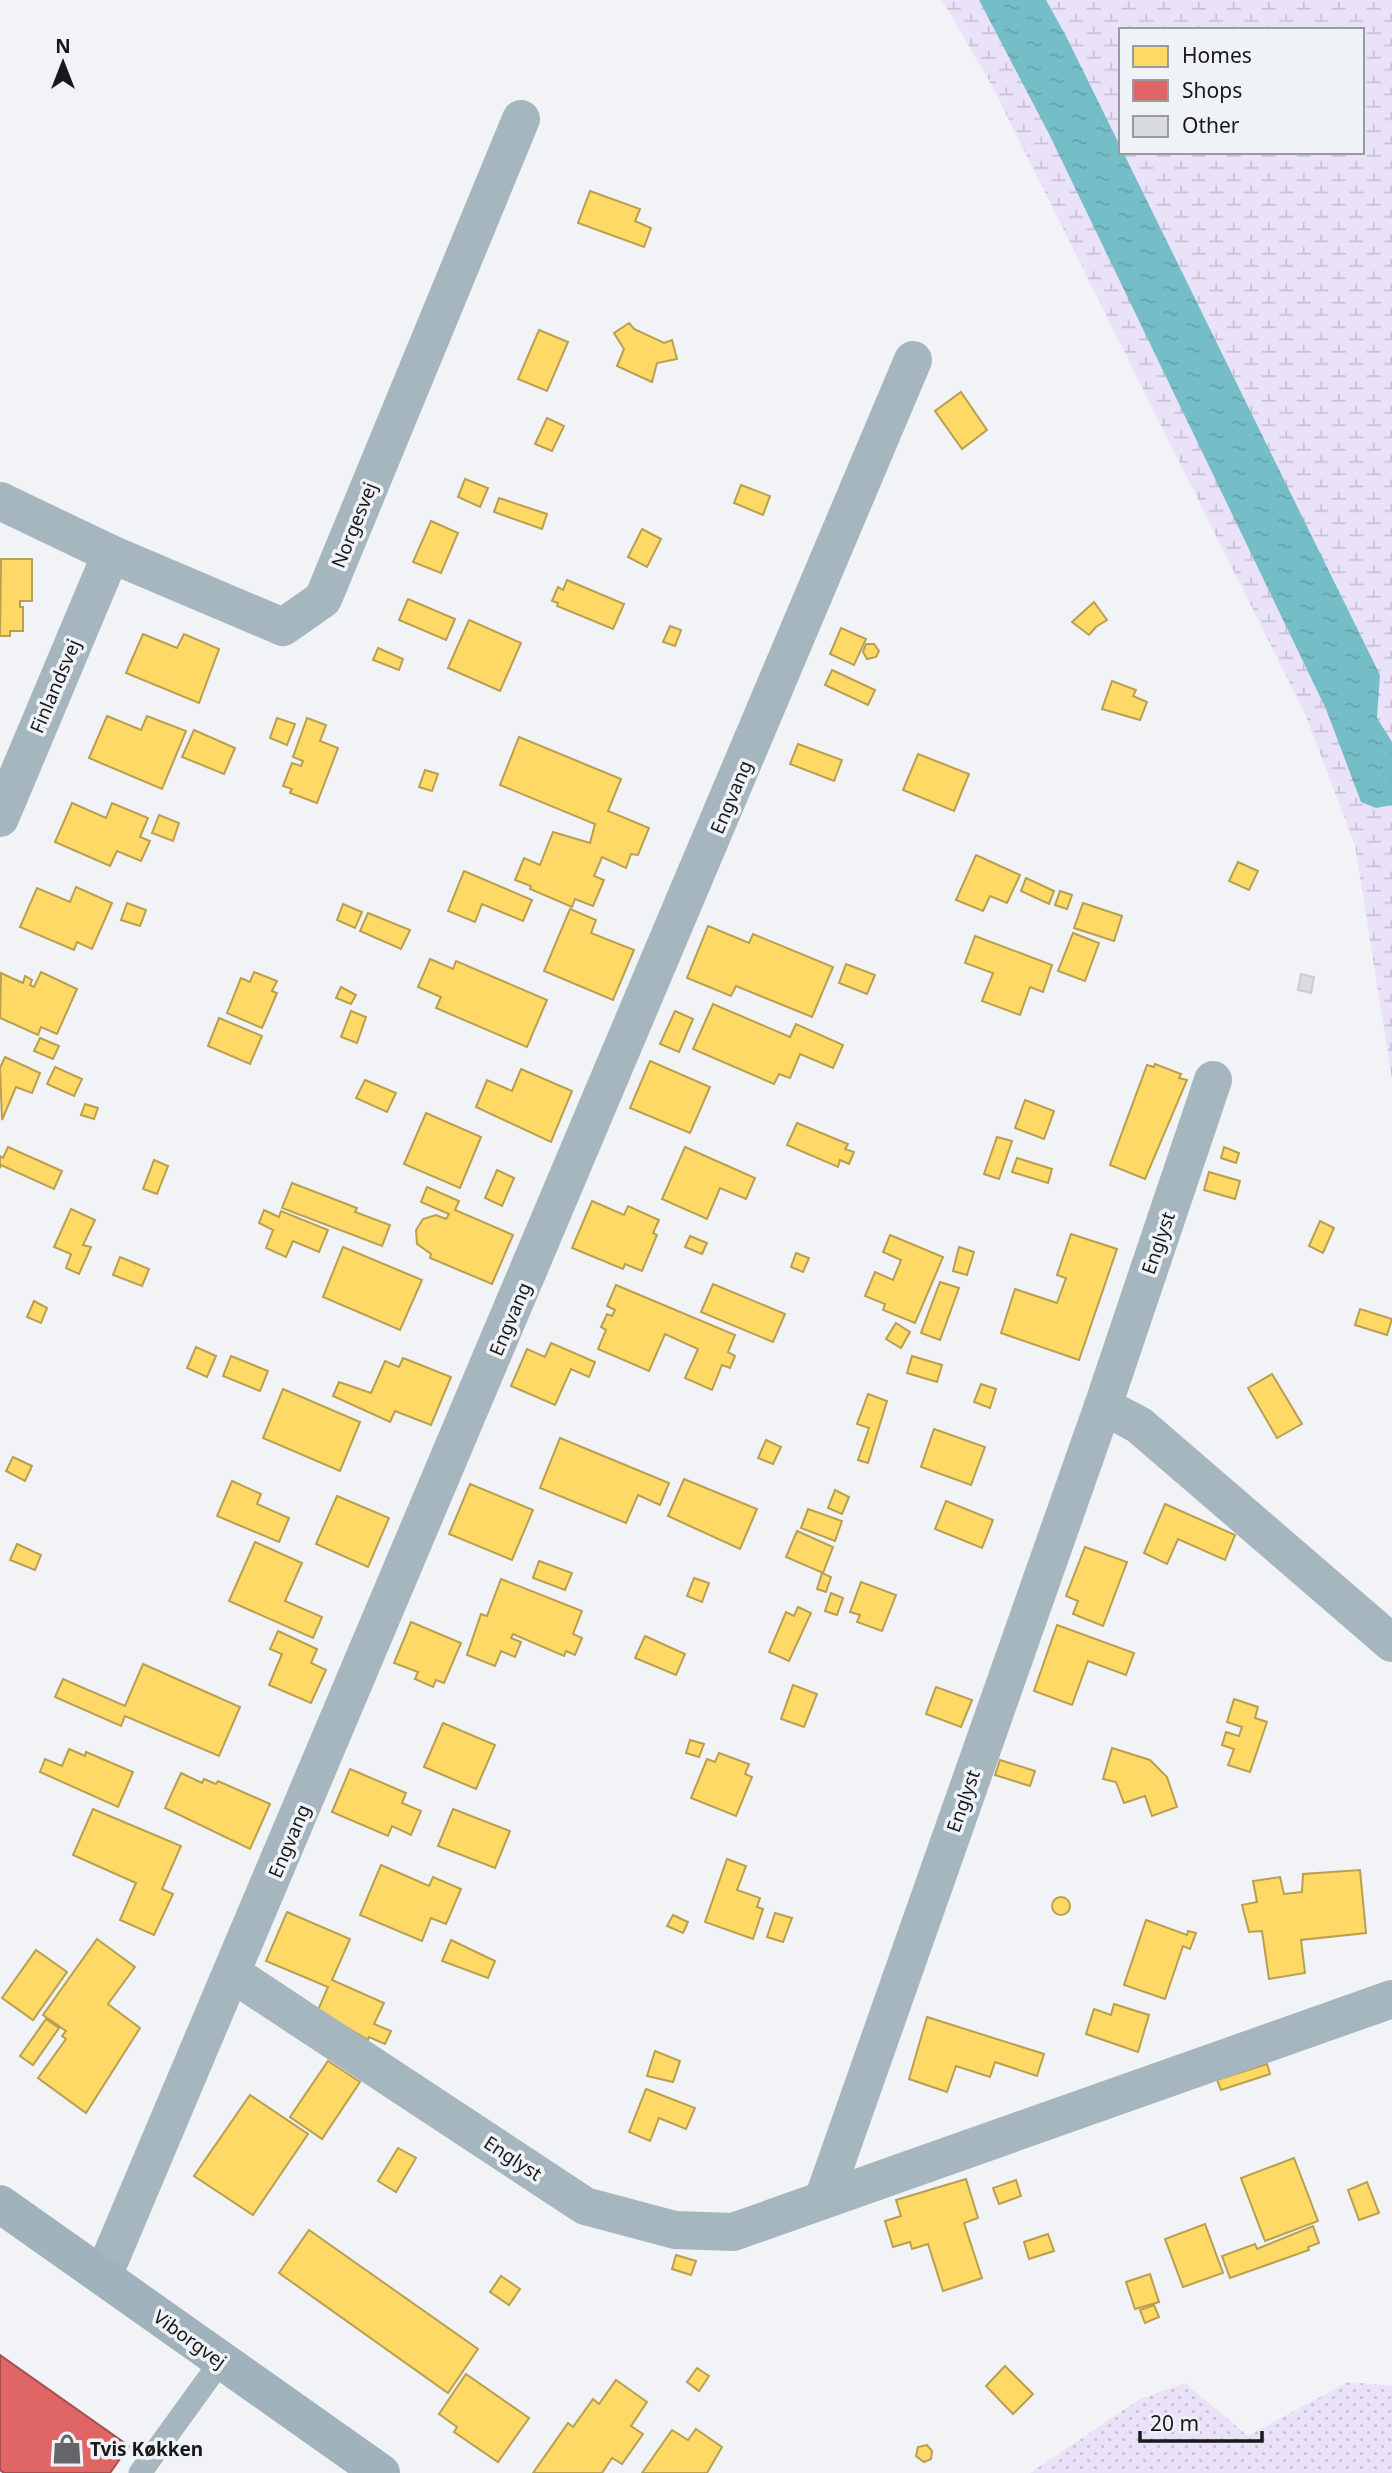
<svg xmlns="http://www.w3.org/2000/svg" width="1392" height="2473" font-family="'Noto Sans',sans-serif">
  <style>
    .grass { fill: url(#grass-dots) }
    .wetland { fill: url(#wetland-marsh); fill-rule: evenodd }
    .water { fill: url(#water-ripples) }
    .homes { fill: #ffd966; stroke: #b99f4f; stroke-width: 2 }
    .shops { fill: #e06666; stroke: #a44f4f; stroke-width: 2 }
    .building { fill: #dadbde; stroke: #cccccf; stroke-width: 2 }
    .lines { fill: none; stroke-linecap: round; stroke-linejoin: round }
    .lane { stroke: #a5b6be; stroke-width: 23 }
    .street { stroke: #a5b6be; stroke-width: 38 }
    .secondary { stroke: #a0b3bc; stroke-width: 38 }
    .labels { text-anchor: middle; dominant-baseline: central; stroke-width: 7; stroke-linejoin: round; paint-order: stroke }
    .street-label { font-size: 19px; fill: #17191a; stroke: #eff3f8 }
    .poi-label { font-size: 19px; font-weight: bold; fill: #17191a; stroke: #eff3f8; text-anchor: start }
  </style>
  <defs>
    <pattern id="grass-dots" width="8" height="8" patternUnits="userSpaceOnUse" patternTransform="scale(1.75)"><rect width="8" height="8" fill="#e9e2f9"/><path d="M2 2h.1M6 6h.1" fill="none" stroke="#c7c1d5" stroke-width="1.8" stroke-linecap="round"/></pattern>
    <pattern id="wetland-marsh" width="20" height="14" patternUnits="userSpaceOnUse" patternTransform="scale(1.75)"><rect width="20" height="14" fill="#e9e2f9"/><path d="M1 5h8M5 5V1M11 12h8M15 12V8" fill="none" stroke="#c7c1d5"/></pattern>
    <pattern id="water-ripples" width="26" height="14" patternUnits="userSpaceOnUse" patternTransform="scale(1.75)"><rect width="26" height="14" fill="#76bec7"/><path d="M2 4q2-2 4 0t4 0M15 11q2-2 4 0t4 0" fill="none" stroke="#65a3aa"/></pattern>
  </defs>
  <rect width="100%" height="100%" fill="#f1f3f6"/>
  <polygon class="grass" points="1348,2382 1392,2386 1392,2473 1030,2473 1140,2399 1185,2383 1248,2436"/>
  <path class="wetland" d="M 942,0 L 1392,0 L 1392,1079 L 1355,845 L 1305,714 L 989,80 ZM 1121,30 L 1362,30 L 1362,152 L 1121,152 Z"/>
  <polygon class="water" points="979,0 1046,0 1066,36 1380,675 1377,718 1392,742 1392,805 1376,808 1361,802 1326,709 1049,134"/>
  <g class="homes">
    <polygon points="590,191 640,209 635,221 651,228 644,247 578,223"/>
    <polygon points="629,323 634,329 664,343 672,340 677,359 657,363 652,382 617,366 624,349 614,333"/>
    <polygon points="539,330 568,342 547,391 518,379"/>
    <polygon points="961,392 987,430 962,449 935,411"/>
    <polygon points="547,418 564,426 552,451 535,444"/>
    <polygon points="465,479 488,488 480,507 458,497"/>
    <polygon points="741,485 770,496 763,515 734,503"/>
    <polygon points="499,498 547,514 542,529 494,512"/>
    <polygon points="431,521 458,533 441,573 413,562"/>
    <polygon points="642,529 661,539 647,567 628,557"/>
    <polygon points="1,559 32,559 32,601 20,601 20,607 23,607 23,631 10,631 10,636 0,636"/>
    <polygon points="567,580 624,604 613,629 557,606 558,603 552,601 558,587 563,590"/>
    <polygon points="408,599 455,619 446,640 399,620"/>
    <polygon points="1094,602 1107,620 1096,627 1089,635 1072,622"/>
    <polygon points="469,620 521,643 500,691 448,668"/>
    <polygon points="670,626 681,630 675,646 663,642"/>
    <polygon points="841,628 866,639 854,665 830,654"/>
    <polygon points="143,634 177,648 184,634 219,649 199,703 126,673"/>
    <polygon points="866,644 874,644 879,651 876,657 867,659 863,652"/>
    <polygon points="378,648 403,659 399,670 373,660"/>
    <polygon points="832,670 875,690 868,705 825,685"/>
    <polygon points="1112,681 1136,690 1133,696 1147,702 1140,720 1102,709"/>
    <polygon points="107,716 141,730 147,716 186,731 162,789 89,758"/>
    <polygon points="277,718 295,724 287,745 270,738"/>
    <polygon points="307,718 326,725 320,741 338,748 317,803 290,793 292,789 283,786 292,763 301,766 303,761 293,757"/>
    <polygon points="194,730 235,748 224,774 182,757"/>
    <polygon points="519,737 621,779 608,811 649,828 638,855 631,854 626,868 602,857 594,876 604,880 593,906 575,899 572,907 530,889 531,886 515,880 524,858 540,865 553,832 590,843 595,824 500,785"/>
    <polygon points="798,744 842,760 834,781 790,764"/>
    <polygon points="918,754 969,774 954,811 903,790"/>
    <polygon points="425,770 438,774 432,791 419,787"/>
    <polygon points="72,803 106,818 112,803 148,818 140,837 150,841 141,861 117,851 110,866 55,842"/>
    <polygon points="159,815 179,823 173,841 152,833"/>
    <polygon points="976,855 1020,875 1007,903 990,896 983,911 956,900"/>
    <polygon points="1238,862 1258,871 1249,890 1229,881"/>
    <polygon points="464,871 532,900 523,921 482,904 475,922 448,911"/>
    <polygon points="1026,878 1054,891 1049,904 1021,891"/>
    <polygon points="76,887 112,903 92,949 77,942 74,950 20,927 37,888 70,902"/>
    <polygon points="1060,891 1072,895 1067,909 1055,905"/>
    <polygon points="127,903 146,910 140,926 121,920"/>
    <polygon points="1083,903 1122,916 1114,941 1074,928"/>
    <polygon points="343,904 362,912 355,928 337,920"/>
    <polygon points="570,909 596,920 591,933 634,950 613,1000 544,971"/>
    <polygon points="368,913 410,930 401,949 360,931"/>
    <polygon points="708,926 749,943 753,934 833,967 812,1017 736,986 731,996 687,978"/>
    <polygon points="1073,933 1099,943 1085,981 1058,971"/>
    <polygon points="975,936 1052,965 1043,992 1030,987 1020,1015 982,1001 993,973 965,963"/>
    <polygon points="430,959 453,969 456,961 547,1000 527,1047 436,1008 441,997 418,987"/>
    <polygon points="846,964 875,975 867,994 839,983"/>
    <polygon points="41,972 77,989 57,1034 41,1027 38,1035 0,1018 1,973 23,983 25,976 32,980 30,985 34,987"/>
    <polygon points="254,972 277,981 272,991 277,993 262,1028 227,1013 241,978 250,982"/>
    <polygon points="341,987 356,995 351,1004 336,998"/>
    <polygon points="713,1004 790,1037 796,1024 843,1045 833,1068 800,1054 790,1078 779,1074 774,1084 693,1049"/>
    <polygon points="351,1011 366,1017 357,1043 341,1037"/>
    <polygon points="675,1011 693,1019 679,1052 660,1044"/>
    <polygon points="219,1018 262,1036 250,1064 208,1046"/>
    <polygon points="40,1038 59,1046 53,1059 34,1051"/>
    <polygon points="5,1057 40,1073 32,1093 16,1087 2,1120 0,1068"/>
    <polygon points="650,1061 710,1087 690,1133 630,1108"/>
    <polygon points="1155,1064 1181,1074 1179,1078 1187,1080 1145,1179 1110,1165 1147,1065 1154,1067"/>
    <polygon points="55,1067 82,1079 74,1096 47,1084"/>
    <polygon points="521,1069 572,1091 551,1142 476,1107 487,1080 512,1091"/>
    <polygon points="365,1080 396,1093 387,1112 356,1098"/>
    <polygon points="1025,1100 1054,1111 1044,1139 1015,1128"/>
    <polygon points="85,1104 98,1108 94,1119 81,1115"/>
    <polygon points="426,1113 481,1137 460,1188 404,1164"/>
    <polygon points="797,1123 848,1144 845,1149 854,1152 849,1164 840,1160 838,1167 787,1145"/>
    <polygon points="997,1137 1012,1141 999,1179 984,1174"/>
    <polygon points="8,1147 62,1171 54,1189 1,1165 0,1168 0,1156 3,1158"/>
    <polygon points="685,1147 755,1178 746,1199 720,1188 707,1219 662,1199"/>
    <polygon points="1224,1147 1239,1153 1236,1163 1221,1158"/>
    <polygon points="1017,1158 1052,1169 1048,1183 1012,1172"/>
    <polygon points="154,1160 168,1166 157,1194 143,1189"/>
    <polygon points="497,1170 514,1178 502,1206 485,1198"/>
    <polygon points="1209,1172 1240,1181 1235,1199 1204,1190"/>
    <polygon points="292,1183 357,1208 355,1212 390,1225 382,1246 282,1208"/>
    <polygon points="427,1187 459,1201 455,1210 513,1235 492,1284 430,1258 431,1254 417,1244 416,1230 423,1219 436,1215 446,1219 449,1214 421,1202"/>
    <polygon points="592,1201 624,1215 628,1206 659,1220 653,1233 657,1235 642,1271 625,1264 623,1269 572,1248"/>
    <polygon points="71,1209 95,1220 83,1245 91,1247 79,1274 66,1268 71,1254 54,1247"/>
    <polygon points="264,1210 279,1217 281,1211 328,1230 319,1252 293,1241 286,1257 266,1248 273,1230 259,1223"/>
    <polygon points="1320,1221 1334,1228 1323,1253 1309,1246"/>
    <polygon points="1071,1234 1117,1249 1079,1360 1001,1333 1015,1289 1057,1303 1066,1278 1057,1275"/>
    <polygon points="890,1235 943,1257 915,1323 883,1310 885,1304 865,1296 875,1272 893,1280 901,1260 883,1252"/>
    <polygon points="690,1236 707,1243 702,1254 685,1247"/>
    <polygon points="343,1247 422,1280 400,1330 323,1297"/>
    <polygon points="959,1247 974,1252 967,1275 953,1271"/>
    <polygon points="796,1253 809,1258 803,1272 791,1267"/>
    <polygon points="120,1257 149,1269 142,1286 113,1275"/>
    <polygon points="940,1282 959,1288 940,1340 921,1333"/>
    <polygon points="713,1284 785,1314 773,1342 701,1312"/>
    <polygon points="616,1285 735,1335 728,1352 735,1356 730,1368 722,1365 712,1390 685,1378 698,1349 665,1334 649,1371 598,1349 606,1330 601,1327 607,1314 612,1316 615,1310 607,1306"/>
    <polygon points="34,1301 47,1308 41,1323 27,1317"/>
    <polygon points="1360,1309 1392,1319 1387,1335 1355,1325"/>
    <polygon points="896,1323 910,1332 901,1348 886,1339"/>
    <polygon points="551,1343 595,1362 589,1377 571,1369 555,1405 511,1386 527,1349 545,1357"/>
    <polygon points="196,1347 216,1356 207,1377 187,1368"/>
    <polygon points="231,1356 268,1371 260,1391 223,1376"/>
    <polygon points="912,1356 942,1365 937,1382 907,1373"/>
    <polygon points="403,1358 451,1377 431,1425 395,1411 390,1422 333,1396 339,1382 371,1393 385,1361 399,1367"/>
    <polygon points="1272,1374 1302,1424 1277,1438 1248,1388"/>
    <polygon points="981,1384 996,1389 990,1408 974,1402"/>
    <polygon points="283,1389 360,1422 340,1471 263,1438"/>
    <polygon points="868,1394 887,1401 868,1463 858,1460 869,1428 857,1424"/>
    <polygon points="934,1429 985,1447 971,1485 921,1467"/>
    <polygon points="560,1438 669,1483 660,1505 638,1495 626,1523 540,1488"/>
    <polygon points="766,1440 781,1447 773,1464 758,1458"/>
    <polygon points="13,1457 32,1466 25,1481 6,1471"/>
    <polygon points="684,1479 757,1509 740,1549 668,1516"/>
    <polygon points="232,1481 261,1494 257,1504 289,1518 279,1542 217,1516"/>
    <polygon points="470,1484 533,1510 512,1560 449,1534"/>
    <polygon points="835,1490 849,1497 842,1514 828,1508"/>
    <polygon points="337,1496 389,1518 368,1567 316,1544"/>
    <polygon points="946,1501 993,1520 982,1548 935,1529"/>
    <polygon points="1165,1504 1235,1535 1225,1560 1178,1539 1167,1564 1144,1553"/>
    <polygon points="808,1509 842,1521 835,1541 801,1528"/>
    <polygon points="797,1531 833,1547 823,1573 786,1557"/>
    <polygon points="255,1542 302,1563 285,1601 322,1617 313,1638 229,1601"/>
    <polygon points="17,1544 41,1555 35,1570 10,1560"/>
    <polygon points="1085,1547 1127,1562 1103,1626 1073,1614 1078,1601 1066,1596"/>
    <polygon points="539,1561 572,1573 565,1590 533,1578"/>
    <polygon points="822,1573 831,1577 826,1592 817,1589"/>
    <polygon points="694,1578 709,1583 702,1602 687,1596"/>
    <polygon points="501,1579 582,1611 573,1634 582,1638 575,1655 566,1651 564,1656 513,1634 511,1638 521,1642 515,1657 501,1651 495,1666 467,1655 481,1614 487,1616"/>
    <polygon points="861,1582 896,1595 882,1631 857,1622 860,1615 850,1612"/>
    <polygon points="831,1593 843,1598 837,1615 825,1611"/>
    <polygon points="798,1607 811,1613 789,1661 769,1652 786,1612 794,1616"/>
    <polygon points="411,1622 461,1643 444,1683 436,1680 433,1687 415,1679 418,1672 394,1663"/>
    <polygon points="1057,1625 1134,1653 1126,1675 1088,1661 1072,1705 1034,1691"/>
    <polygon points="278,1631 317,1649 311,1663 326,1670 311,1703 269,1685 282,1654 270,1649"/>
    <polygon points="645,1636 685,1654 676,1675 635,1658"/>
    <polygon points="143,1664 240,1707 219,1756 125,1716 121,1726 55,1697 63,1679 125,1706"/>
    <polygon points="793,1685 817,1694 804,1727 781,1719"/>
    <polygon points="936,1687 972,1700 961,1727 926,1714"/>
    <polygon points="1234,1699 1258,1707 1255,1718 1267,1722 1250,1772 1228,1765 1234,1749 1222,1745 1226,1732 1239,1736 1242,1727 1227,1722"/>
    <polygon points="443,1723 495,1745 476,1789 424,1767"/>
    <polygon points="690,1740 704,1744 699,1757 686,1753"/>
    <polygon points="1112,1748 1150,1760 1167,1777 1177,1807 1152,1816 1145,1796 1124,1803 1116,1782 1103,1779"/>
    <polygon points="69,1749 85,1756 86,1752 133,1772 118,1807 40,1772 45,1759 62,1766"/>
    <polygon points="719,1753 749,1764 745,1774 752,1777 736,1816 691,1798 707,1759 715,1762"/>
    <polygon points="1000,1760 1035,1771 1030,1786 995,1775"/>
    <polygon points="350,1769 406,1793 402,1803 421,1811 411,1835 392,1826 388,1836 332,1812"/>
    <polygon points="181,1773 202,1783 204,1779 216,1784 218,1781 270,1804 250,1849 165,1808"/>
    <polygon points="93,1809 181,1846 162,1889 173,1894 154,1935 120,1920 136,1883 73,1855"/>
    <polygon points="453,1809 510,1831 495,1868 438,1846"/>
    <polygon points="727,1859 746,1866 737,1890 760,1898 757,1907 763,1909 753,1939 705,1922"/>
    <polygon points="381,1865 429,1886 433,1877 461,1889 446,1924 431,1918 422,1941 360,1915"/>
    <polygon points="1360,1870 1366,1933 1301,1940 1305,1973 1269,1979 1262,1931 1249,1932 1242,1905 1257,1902 1253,1881 1280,1877 1284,1894 1302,1892 1303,1874"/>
    <circle cx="1061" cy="1906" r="9"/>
    <polygon points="287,1912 350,1939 332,1980 384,2003 374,2024 391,2031 385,2044 369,2037 368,2040 318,2010 328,1987 266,1961"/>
    <polygon points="775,1913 792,1918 783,1942 767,1937"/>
    <polygon points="673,1915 688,1922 683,1933 667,1926"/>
    <polygon points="1146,1920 1187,1935 1188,1931 1196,1933 1190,1949 1183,1946 1165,1999 1124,1985"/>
    <polygon points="97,1939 135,1967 108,2004 140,2028 86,2113 38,2078 66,2039 62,2036 66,2031 43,2015"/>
    <polygon points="451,1940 495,1961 488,1978 442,1961"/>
    <polygon points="36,1950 67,1972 33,2020 2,1998"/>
    <polygon points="1114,2004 1149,2015 1138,2052 1086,2034 1094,2009 1111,2015"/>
    <polygon points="927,2017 1044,2054 1037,2076 995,2062 990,2077 956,2066 947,2092 909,2079"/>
    <polygon points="46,2019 59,2028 33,2065 20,2056"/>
    <polygon points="655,2051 680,2061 673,2082 647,2076"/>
    <polygon points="328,2061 360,2082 322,2139 290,2117"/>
    <polygon points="1267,2064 1270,2074 1221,2090 1217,2080"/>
    <polygon points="646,2089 695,2108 686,2129 659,2118 650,2141 629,2132"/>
    <polygon points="250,2095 308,2134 253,2215 194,2176"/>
    <polygon points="398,2148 416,2158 396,2192 378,2181"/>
    <polygon points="1294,2158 1318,2221 1265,2241 1241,2178"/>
    <polygon points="966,2179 978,2218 964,2223 982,2278 943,2291 928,2244 912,2249 910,2242 893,2247 885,2221 901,2216 896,2200"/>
    <polygon points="1016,2180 1021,2196 999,2204 993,2188"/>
    <polygon points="1367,2182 1379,2213 1359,2220 1348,2190"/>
    <polygon points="1205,2224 1223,2273 1183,2287 1165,2239"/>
    <polygon points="1313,2226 1319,2243 1308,2247 1309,2250 1230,2278 1222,2256 1255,2244 1257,2249"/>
    <polygon points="309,2230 478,2349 448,2393 279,2273"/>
    <polygon points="1048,2234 1054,2251 1029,2259 1024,2242"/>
    <polygon points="676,2255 696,2261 691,2275 672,2269"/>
    <polygon points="1150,2274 1159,2302 1135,2309 1126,2282"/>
    <polygon points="501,2276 520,2289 509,2305 490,2292"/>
    <polygon points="1154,2305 1159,2317 1145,2323 1140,2310"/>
    <polygon points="1005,2366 1033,2394 1013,2414 986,2386"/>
    <polygon points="697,2368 709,2376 699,2391 687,2382"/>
    <polygon points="466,2374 529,2418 498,2462 454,2432 457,2427 439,2414"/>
    <polygon points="616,2380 647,2402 631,2426 643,2434 622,2464 612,2458 602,2473 533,2473 568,2423 573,2427 593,2399 599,2404"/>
    <polygon points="696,2429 722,2447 707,2473 642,2473 672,2430 688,2440"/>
    <polygon points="927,2445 932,2451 931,2459 924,2462 916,2456 918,2447"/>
  </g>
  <polygon class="shops" points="0,2355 129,2446 110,2473 4,2473 0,2470"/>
  <polygon class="building" points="1301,974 1314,977 1311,993 1298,990"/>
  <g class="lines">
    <polyline class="lane" points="140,2473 221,2361"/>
    <g class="street">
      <polyline points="0,501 111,554 283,627 323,599 521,119"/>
      <polyline points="0,818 111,554"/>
      <polyline points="1103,1406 1139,1425 1392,1643"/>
      <polyline points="233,1974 585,2206 675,2230 733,2232 1392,1999"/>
      <polyline points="824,2197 1103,1406 1213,1080"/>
      <polyline points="103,2276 913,360"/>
    </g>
    <polyline class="secondary" points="0,2204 381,2473"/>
  </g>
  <defs>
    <g id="shop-bare" transform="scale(2.415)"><path d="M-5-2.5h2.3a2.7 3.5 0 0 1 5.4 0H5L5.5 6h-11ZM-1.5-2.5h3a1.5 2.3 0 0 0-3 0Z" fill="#636567" stroke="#eff3f8" stroke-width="2.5" paint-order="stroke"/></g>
  </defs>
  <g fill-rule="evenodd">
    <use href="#shop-bare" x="67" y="2449"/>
  </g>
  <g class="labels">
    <g class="street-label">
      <text transform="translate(354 525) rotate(-68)">Norgesvej</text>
      <text transform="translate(55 686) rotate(-67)">Finlandsvej</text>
      <text transform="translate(731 797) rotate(-67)">Engvang</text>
      <text transform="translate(1158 1243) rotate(-71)">Englyst</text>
      <text transform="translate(510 1319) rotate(-67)">Engvang</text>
      <text transform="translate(963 1801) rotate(-71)">Englyst</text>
      <text transform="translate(289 1841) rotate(-67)">Engvang</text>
      <text transform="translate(513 2158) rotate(33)">Englyst</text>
      <text transform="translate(190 2339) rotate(36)">Viborgvej</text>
    </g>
    <g class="poi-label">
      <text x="90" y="2449">Tvis Køkken</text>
    </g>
  </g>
  <rect x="1119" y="28" width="245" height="126" fill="#eff3f8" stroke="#999c9f" stroke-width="2"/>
  <rect x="1133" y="46" width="35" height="21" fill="#ffd966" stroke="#999c9f" stroke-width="2"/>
  <text x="1182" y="63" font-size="21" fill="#17191a">Homes</text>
  <rect x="1133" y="80" width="35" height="21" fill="#e06666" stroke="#999c9f" stroke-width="2"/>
  <text x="1182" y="98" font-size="21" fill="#17191a">Shops</text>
  <rect x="1133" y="116" width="35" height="21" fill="#dadbde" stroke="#999c9f" stroke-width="2"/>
  <text x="1182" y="133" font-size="21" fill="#17191a">Other</text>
  <g transform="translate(63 63)" stroke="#eff3f8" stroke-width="5" paint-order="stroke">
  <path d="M0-5L12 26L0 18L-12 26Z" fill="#17191a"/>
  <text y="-10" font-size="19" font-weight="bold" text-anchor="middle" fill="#17191a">N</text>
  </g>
  <path d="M1140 2431v10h122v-10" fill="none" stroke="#17191a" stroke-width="3.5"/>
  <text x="1150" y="2431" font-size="21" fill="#17191a" stroke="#eff3f8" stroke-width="5" paint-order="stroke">20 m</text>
</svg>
